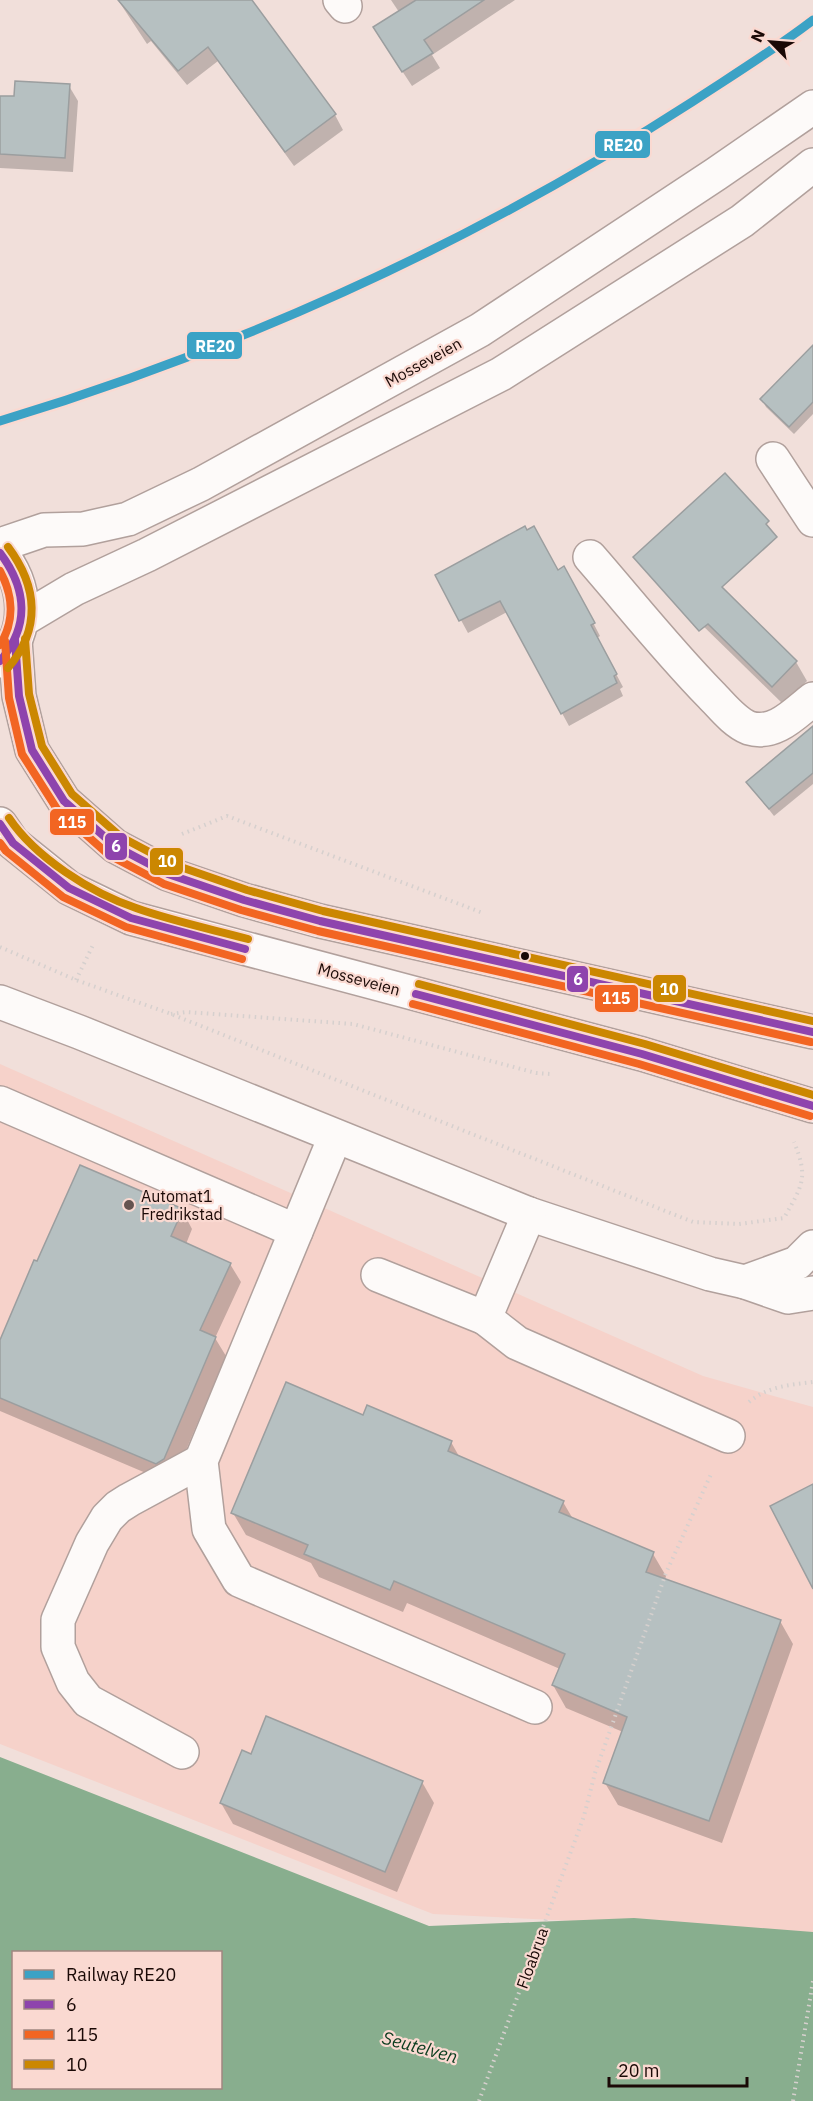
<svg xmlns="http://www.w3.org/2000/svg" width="813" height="2101" font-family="'IBM Plex Sans',sans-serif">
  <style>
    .built { fill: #f6d2ca }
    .water { fill: #88ae8e; fill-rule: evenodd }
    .shadow { fill: #0003 }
    .building { fill: #b6c0c1; stroke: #9b9e9f; stroke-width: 1.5 }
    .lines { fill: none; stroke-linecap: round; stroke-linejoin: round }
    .minor-casing { stroke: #b1a09c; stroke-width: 36 }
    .major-casing { stroke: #b1a09c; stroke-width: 36 }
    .highway-casing { stroke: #b1a09c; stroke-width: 36 }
    .path { stroke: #d6d0ce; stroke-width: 4; stroke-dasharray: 1.5 4.5; stroke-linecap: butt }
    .minor { stroke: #fdfaf9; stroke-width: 33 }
    .major { stroke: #fdfaf9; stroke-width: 33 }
    .highway { stroke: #fdfaf9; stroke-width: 33 }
    .bus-1-casing { stroke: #fad9d1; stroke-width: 12 }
    .bus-2-casing { stroke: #fad9d1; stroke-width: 12 }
    .bus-3-casing { stroke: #fad9d1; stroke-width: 12 }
    .bus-1 { stroke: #8e44ad; stroke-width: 8 }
    .bus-2 { stroke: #f26522; stroke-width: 8 }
    .bus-3 { stroke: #cb8701; stroke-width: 8 }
    .rail-1-casing { stroke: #fad9d1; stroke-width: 14 }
    .rail-1 { stroke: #3ca2c5; stroke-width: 9 }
    .bus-dot { fill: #1a0906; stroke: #fad9d1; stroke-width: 2 }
    .poi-dot { fill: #655450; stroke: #fad9d1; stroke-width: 2 }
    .labels { text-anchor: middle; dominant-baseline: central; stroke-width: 4.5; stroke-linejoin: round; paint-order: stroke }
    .street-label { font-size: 16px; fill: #1a0906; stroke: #fad9d1 }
    .poi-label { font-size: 16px; fill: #1a0906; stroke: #fad9d1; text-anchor: start }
    .water-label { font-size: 18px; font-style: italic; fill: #0a3c1e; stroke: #fad9d1 }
    .line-badge { stroke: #fad9d1; stroke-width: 2 }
    .badge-label { font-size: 16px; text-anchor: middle; font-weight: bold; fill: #fff }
  </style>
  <rect width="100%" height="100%" fill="#f1dfda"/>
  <polygon class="built" points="0,1064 703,1376 813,1407 813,1933 433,1914 0,1744"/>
  <path class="water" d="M 0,1757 L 429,1926 L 634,1918 L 813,1932 L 813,2101 L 0,2101 ZM 14,1952 L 220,1952 L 220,2088 L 14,2088 Z"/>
  <g class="shadow">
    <polygon points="118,0 250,0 335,115 343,130 294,166 218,61 187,85 151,41 147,44"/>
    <polygon points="391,0 515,0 432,55 440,68 412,86 383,42 399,12"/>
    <polygon points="69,86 78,101 73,172 0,168 0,97 16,98"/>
    <polygon points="813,380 813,414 794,434 766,407 762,399"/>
    <polygon points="558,571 571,580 600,636 597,638 623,687 620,689 623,696 569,726 507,612 468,633 437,576"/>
    <polygon points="685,600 796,662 807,681 783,704 696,619"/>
    <polygon points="813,748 813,784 774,816 748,783"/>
    <polygon points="182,1210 192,1229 186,1244 230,1264 241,1282 215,1338 226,1356 174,1478 167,1482 0,1411 0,1344"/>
    <polygon points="363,1417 451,1442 460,1458 563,1502 573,1519 653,1554 666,1576 665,1580 780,1621 793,1644 722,1843 618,1805 605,1783 623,1732 566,1708 553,1685 560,1669 407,1603 403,1612 319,1577 311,1563 246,1535 233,1513"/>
    <polygon points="252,1756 422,1782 434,1803 397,1892 233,1824 221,1803"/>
  </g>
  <g class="building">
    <polygon points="118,0 252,0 336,114 285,152 208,47 178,71"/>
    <polygon points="416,0 484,0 424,40 433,53 402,72 373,27"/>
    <polygon points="15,81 70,84 65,158 0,154 0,96 14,96"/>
    <polygon points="813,345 813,402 789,427 760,399"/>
    <polygon points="725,473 769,521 766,524 777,537 722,587 797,661 772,687 708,624 699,631 633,557"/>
    <polygon points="525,526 527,530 534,526 558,570 564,566 595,623 591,625 617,674 614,676 617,683 561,714 500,601 459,621 435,575"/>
    <polygon points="813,726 813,773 769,809 746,782"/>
    <polygon points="80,1165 183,1209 171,1236 231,1263 200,1330 216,1337 164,1459 156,1464 0,1398 0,1340 34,1260 37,1261"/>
    <polygon points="286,1382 363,1415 367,1405 452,1441 448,1451 564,1501 559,1512 654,1552 646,1572 781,1620 709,1821 603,1783 627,1717 552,1685 565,1654 394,1581 390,1590 304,1554 308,1545 231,1513"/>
    <polygon points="813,1484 813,1589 770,1506"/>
    <polygon points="266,1716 423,1781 385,1872 220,1803 242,1750 251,1754"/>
  </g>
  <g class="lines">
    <g class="minor-casing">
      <g id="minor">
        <polyline points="340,0 345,6"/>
        <polyline points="773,459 813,520"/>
        <path d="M 590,557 C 630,603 668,651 711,695 C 722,706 734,722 749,728 C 775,736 795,713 813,699"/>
        <polyline points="0,1002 79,1032 529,1214 710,1274 745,1282 788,1297 813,1293"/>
        <polyline points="0,1103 296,1231"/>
        <polyline points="335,1137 201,1461 209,1529 239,1580 535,1707"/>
        <polyline points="529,1214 485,1318 517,1343 728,1436"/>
        <polyline points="378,1275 485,1318"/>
        <polyline points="745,1282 797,1263 813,1247"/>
        <polyline points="182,1752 88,1701 73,1682 58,1647 58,1620 92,1543 107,1518 118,1507 129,1500 201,1461"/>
      </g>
    </g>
    <g class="major-casing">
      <g id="major">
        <polyline points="15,640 19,696 32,750 64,801 115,846 168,874 244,900 320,921 813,1032"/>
        <polyline points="0,824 13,843 69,888 131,918 642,1054 813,1106"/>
      </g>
    </g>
    <g class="highway-casing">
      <g id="highway">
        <polyline points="0,545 44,530 83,529 128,519 201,484 480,330 716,174 813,107"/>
        <path d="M 0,553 C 27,583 31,632 0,661"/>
        <polyline points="22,620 74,589 147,555 501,374 742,221 813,165"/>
      </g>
    </g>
    <g class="path">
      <polyline points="182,834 227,816 483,913"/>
      <path d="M 0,947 L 76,980 L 171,1014 L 693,1222 L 739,1224 L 784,1218 C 802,1186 809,1178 794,1142"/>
      <polyline points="76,980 93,945"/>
      <polyline points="171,1014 186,1012 353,1024 536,1073 550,1074"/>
      <path d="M 749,1402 C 768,1386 790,1385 813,1382"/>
      <polyline points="479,2101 584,1816 595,1773 666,1573 712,1472"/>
      <polyline points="793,2101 813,1981"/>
    </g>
    <use href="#minor" class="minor"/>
    <use href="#major" class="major"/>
    <use href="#highway" class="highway"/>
    <g class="bus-1-casing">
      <g id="bus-1">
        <path d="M 0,553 C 27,589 30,626 0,661"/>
        <polyline points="15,640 19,696 32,750 64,801 115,846 168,874 244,900 320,921 813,1032"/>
        <polyline points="0,824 13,843 69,888 131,918 245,949"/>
        <polyline points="416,994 642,1054 813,1106"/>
      </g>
    </g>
    <g class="bus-2-casing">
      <g id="bus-2">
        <path d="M 0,571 C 13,595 15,621 0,645"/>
        <polyline points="5,641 9,698 22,754 57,809 109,855 164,884 241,910 318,931 811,1042"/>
        <polyline points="0,843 6,851 63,897 126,927 242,959"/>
        <polyline points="413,1004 639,1064 810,1116"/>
      </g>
    </g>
    <g class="bus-3-casing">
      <g id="bus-3">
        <polyline points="25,639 29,694 42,746 72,794 121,837 172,864 247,890 323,911 813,1021"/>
        <path d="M 8,668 C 41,629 38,587 8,547"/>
        <path d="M 9,818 C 35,857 91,893 136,908 C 172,921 211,929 248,939"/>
        <polyline points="419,984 645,1044 813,1095"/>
      </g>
    </g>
    <use href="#bus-1" class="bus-1"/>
    <use href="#bus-2" class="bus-2"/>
    <use href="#bus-3" class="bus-3"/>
    <g class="rail-1-casing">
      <path id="rail-1" d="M 0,421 C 244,347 478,240 692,102 C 733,75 774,50 813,20"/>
    </g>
    <use href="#rail-1" class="rail-1"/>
  </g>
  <circle class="bus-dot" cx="525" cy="956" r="5"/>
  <circle class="poi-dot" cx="129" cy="1205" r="6"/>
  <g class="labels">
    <g class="street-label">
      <text transform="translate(423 362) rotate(-29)">Mosseveien</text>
      <text transform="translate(359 979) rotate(15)">Mosseveien</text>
      <text transform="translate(532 1958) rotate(-70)">Floabrua</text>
    </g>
    <g class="poi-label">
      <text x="141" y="1196">Automat1<tspan x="141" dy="18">Fredrikstad</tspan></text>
    </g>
    <g class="water-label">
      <text transform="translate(420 2047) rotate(15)">Seutelven</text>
    </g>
  </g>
  <g class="line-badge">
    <rect x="594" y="130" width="57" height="29" rx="6" fill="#3ca2c5"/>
    <rect x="186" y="331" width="57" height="29" rx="6" fill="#3ca2c5"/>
    <rect x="49" y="808" width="46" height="28" rx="6" fill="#f26522"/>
    <rect x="104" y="832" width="24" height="29" rx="6" fill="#8e44ad"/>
    <rect x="149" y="847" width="35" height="29" rx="6" fill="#cb8701"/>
    <rect x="566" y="965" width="23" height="28" rx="6" fill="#8e44ad"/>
    <rect x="652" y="974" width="35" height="29" rx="6" fill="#cb8701"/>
    <rect x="594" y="984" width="45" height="29" rx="6" fill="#f26522"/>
  </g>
  <g class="badge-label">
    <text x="623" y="151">RE20</text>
    <text x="215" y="352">RE20</text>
    <text x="72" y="828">115</text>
    <text x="116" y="852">6</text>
    <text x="167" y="867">10</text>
    <text x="578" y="985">6</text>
    <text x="669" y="995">10</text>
    <text x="616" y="1004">115</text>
  </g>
  <rect x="12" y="1951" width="210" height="138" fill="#fad9d1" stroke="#a08680" stroke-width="1.5"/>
  <rect x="24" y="1970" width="30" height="9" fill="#3ca2c5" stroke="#a08680" stroke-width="1.5"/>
  <text x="66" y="1981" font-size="18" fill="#1a0906">Railway RE20</text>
  <rect x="24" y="2000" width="30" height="9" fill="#8e44ad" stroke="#a08680" stroke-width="1.5"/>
  <text x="66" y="2011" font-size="18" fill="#1a0906">6</text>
  <rect x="24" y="2030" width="30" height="9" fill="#f26522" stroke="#a08680" stroke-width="1.5"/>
  <text x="66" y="2041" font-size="18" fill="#1a0906">115</text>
  <rect x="24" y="2060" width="30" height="9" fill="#cb8701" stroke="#a08680" stroke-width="1.5"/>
  <text x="66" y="2071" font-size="18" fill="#1a0906">10</text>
  <g transform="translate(771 42) rotate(295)" stroke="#fad9d1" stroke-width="4.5" paint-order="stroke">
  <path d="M0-4.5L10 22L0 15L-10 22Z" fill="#1a0906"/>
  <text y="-9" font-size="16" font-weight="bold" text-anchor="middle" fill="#1a0906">N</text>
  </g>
  <path d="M609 2077v9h138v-9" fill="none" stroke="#1a0906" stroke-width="3"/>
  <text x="618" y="2077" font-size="18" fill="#1a0906" stroke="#fad9d1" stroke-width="4.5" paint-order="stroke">20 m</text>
</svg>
